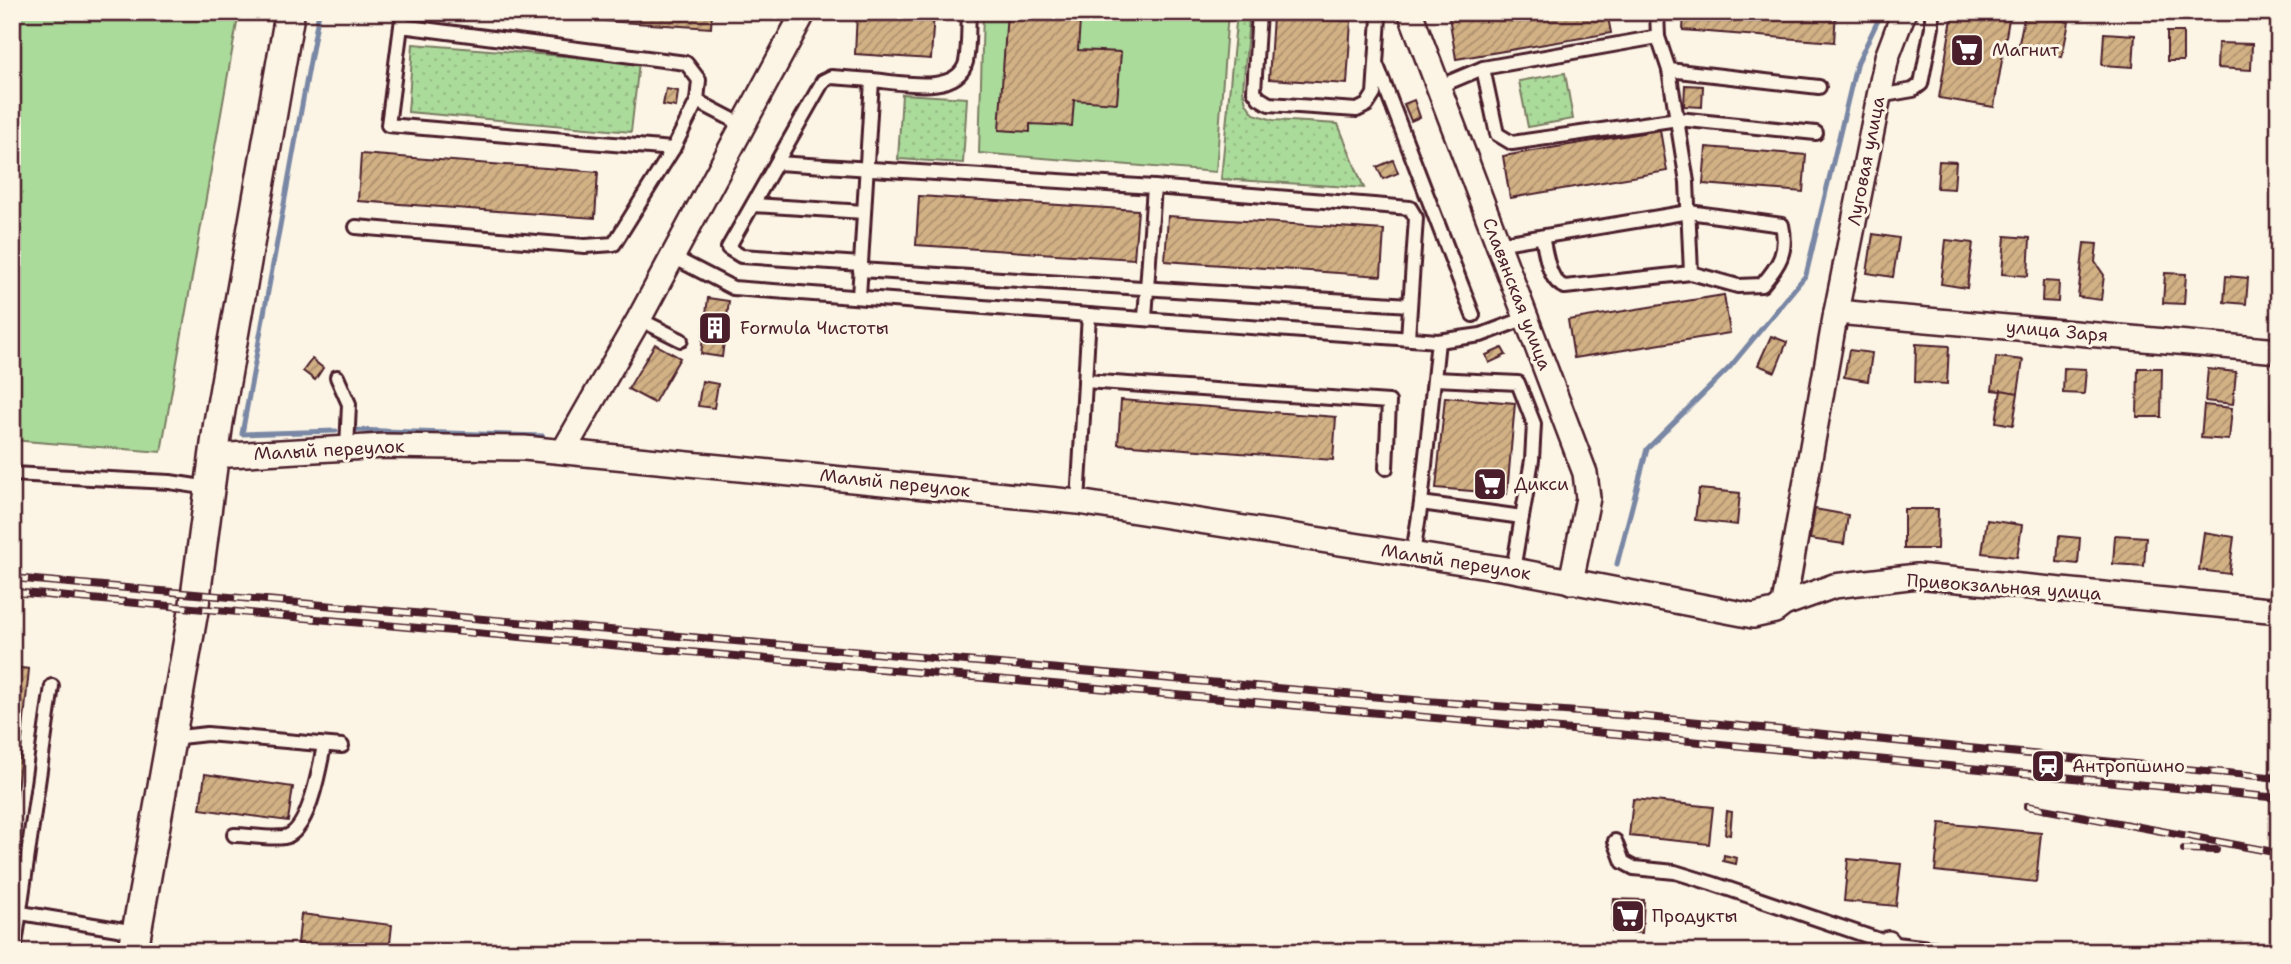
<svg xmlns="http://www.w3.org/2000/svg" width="2291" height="964" font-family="'Shantell Sans',sans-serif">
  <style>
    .green { fill: #abdb9b; stroke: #7a7d63; stroke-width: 2 }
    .park { fill: url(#park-dots); stroke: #7a7d63; stroke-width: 2 }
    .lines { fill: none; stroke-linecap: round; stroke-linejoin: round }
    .stream { stroke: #7987a5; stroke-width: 5 }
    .building { fill: url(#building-hatch); stroke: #4a1f2b; stroke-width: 2 }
    .service-casing { stroke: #4a1f2b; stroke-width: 18 }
    .minor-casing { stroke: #4a1f2b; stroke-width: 28 }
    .tertiary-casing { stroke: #4a1f2b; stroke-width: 33 }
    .service { stroke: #fcf5e5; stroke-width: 12 }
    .minor { stroke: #fcf5e5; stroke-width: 23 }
    .tertiary { stroke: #fcf5e5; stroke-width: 28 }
    .rail-casing { stroke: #4a1f2b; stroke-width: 8 }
    .rail { stroke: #fcf5e5; stroke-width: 5; stroke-dasharray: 16; stroke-linecap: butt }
    .labels { text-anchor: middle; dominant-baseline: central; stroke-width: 6; stroke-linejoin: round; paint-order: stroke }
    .poi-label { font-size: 18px; fill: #4a1f2b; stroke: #fcf5e5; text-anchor: start }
    .street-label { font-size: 18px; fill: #4a1f2b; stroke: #fcf5e5 }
  </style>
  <defs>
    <pattern id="park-dots" width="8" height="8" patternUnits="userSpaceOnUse" patternTransform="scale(1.75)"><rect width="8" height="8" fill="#abdb9b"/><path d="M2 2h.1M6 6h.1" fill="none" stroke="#95bc86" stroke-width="1.8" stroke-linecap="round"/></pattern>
    <pattern id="building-hatch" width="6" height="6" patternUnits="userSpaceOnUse" patternTransform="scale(1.75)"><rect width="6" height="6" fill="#d2b185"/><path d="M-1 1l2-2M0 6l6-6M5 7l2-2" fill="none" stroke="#ac8f6d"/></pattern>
  </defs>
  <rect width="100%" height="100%" fill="#fcf5e5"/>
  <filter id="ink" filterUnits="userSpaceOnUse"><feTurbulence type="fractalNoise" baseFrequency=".0143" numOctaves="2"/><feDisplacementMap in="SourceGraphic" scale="14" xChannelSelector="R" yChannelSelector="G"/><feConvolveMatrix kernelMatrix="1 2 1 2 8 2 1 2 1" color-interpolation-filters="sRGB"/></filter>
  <g filter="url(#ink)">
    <g class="green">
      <polygon points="12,12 239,12 161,452 12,440"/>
      <polygon points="983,12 1228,12 1216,172 979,153"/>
    </g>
    <g class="park">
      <polygon points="1237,12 1242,12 1249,18 1243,90 1246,103 1254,114 1273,120 1338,124 1364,188 1221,179"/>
      <polygon points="413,44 639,62 631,132 408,112"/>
      <polygon points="1565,73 1573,119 1528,127 1519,81"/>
      <polygon points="902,94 967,98 963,163 898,159"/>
    </g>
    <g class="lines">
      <g class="stream">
        <polyline points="319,12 242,434 336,431"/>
        <polyline points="353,430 543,436"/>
        <polyline points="1617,564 1647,449 1730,367 1806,275 1856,66 1882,12"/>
      </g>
    </g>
    <g class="building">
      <polygon points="467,12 712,12 711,28"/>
      <polygon points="857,12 934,12 931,59 855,54"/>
      <polygon points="1007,12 1039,12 1039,18 1080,21 1078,50 1121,52 1117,103 1074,100 1072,126 1030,124 1030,132 999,130"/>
      <polygon points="1470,12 1607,12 1611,33 1456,59 1449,16"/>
      <polygon points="1684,12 1836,12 1834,42 1683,30"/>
      <polygon points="1953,12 1971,12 2009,19 1994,107 1939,98"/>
      <polygon points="2025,13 2069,22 2062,57 2018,48"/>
      <polygon points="1273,16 1351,21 1347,84 1269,79"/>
      <rect x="2167" y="32" width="16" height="29"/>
      <polygon points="2104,33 2135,35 2133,67 2102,65"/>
      <polygon points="2218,43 2252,44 2251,70 2217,68"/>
      <polygon points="1685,85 1703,86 1702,107 1684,106"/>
      <polygon points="666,89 678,91 676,107 663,105"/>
      <polygon points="1414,100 1420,117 1411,121 1404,104"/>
      <polygon points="1660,130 1667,171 1510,198 1503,156"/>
      <polygon points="1706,147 1806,155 1803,192 1703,184"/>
      <polygon points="361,154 598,172 595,218 358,201"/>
      <polygon points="1393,160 1398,173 1383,179 1377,167"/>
      <polygon points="1939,161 1956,162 1954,189 1937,188"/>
      <polygon points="919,196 1138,210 1134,259 916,245"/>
      <polygon points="1168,216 1384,230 1381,276 1165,261"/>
      <polygon points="1873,234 1899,238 1893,277 1867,273"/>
      <polygon points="2005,236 2030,238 2028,276 2002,274"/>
      <polygon points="1946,240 1973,243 1967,288 1941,284"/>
      <polygon points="2084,243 2097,244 2095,262 2104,275 2101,300 2078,297"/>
      <polygon points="2165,273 2186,274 2184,304 2163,303"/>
      <polygon points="2226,276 2248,278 2246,304 2224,302"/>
      <polygon points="2043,281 2059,282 2058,302 2042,301"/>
      <polygon points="1724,295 1730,333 1574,358 1568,320"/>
      <polygon points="708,298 729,301 722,357 701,354"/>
      <polygon points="1771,336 1787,342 1775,372 1758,365"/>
      <polygon points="655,344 680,358 654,403 628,389"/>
      <polygon points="1916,344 1949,346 1947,384 1915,382"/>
      <polygon points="1502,348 1506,355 1489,363 1486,355"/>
      <polygon points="1849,350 1872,353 1868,381 1844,377"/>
      <polygon points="1996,357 2023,360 2018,393 1992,390"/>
      <polygon points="312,359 323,368 315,380 303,371"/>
      <polygon points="2064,368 2086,369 2084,394 2063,393"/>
      <polygon points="2138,368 2162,368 2161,417 2137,417"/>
      <polygon points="2208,369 2236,372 2233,404 2205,401"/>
      <polygon points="702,381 718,384 714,408 698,406"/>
      <polygon points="2273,384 2279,384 2279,417 2271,417"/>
      <polygon points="2001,390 2018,393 2013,425 1996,422"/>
      <polygon points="1445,397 1515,403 1507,494 1436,488"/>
      <polygon points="1121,400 1336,417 1333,460 1118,444"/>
      <polygon points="2204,405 2232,408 2229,440 2201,438"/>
      <polygon points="1699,489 1740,493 1737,525 1695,520"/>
      <polygon points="1815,509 1848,515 1844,544 1810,539"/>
      <polygon points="1904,509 1938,509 1937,549 1904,549"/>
      <polygon points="1987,520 2022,525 2017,557 1982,553"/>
      <polygon points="2204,532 2234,537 2229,574 2199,570"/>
      <polygon points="2115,535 2146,537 2144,566 2113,564"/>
      <polygon points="2059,536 2080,538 2078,564 2057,562"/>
      <polygon points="2273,551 2279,551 2279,581 2269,580"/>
      <polygon points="12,667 29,669 16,802 12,802"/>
      <polygon points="205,774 293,787 288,821 200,809"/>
      <polygon points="1633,799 1713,807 1709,844 1629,836"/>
      <polygon points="1727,811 1732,812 1730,835 1725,834"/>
      <polygon points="1940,823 2041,833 2036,882 1935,871"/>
      <polygon points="1724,855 1737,858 1736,864 1723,861"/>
      <polygon points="1848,859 1901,864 1896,906 1844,901"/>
      <polygon points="1614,899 1644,900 1642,933 1612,931"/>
      <polygon points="301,914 392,925 389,952 363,952 298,944"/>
    </g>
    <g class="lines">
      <g class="service-casing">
        <g id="service">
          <polyline points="1259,12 1254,91 1259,98 1269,104 1357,110 1367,105 1374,94 1379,18 1375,12"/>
          <polyline points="1657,12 1658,37 1669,70 1687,182 1691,273"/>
          <polyline points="401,26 686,63 699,80 697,101 673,149 388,125 401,26 403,12"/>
          <polyline points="1378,68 1473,315"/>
          <polyline points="1483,68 1497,134 1512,143 1678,119 1816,133"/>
          <polyline points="1669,70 1819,87"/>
          <polyline points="1440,86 1483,68 1658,37"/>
          <polyline points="1879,96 1913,90 1921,84 1932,27 1932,12"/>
          <polyline points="697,101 743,125"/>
          <polyline points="777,163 1154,187"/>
          <polyline points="753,205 864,212"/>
          <polyline points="356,227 585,246 614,244 673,149"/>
          <path d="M 1497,244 L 1689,212 L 1782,225 C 1788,252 1779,265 1762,285 L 1738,286 L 1691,273 L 1565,287 C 1548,282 1546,252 1542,237"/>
          <polyline points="671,256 733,288 1089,315"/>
          <polyline points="861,264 741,256 728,248 823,81 831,77 872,80"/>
          <polyline points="860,270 1410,305"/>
          <path d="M 859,297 L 872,80 C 899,82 957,96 966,62 C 969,46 968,28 969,12"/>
          <polyline points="1145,318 1154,187 1410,208 1416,218 1408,338"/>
          <polyline points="639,319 681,340"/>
          <polyline points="337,377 349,404 347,449"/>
          <polyline points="1435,379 1518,383 1534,424 1532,460 1522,517"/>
          <polyline points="1085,381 1389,402 1386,468"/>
          <polyline points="12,474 170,482 209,488"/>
          <polyline points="1078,502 1089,315 1438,341"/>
          <polyline points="1421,503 1522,517 1513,570"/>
          <polyline points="1413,554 1421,503 1438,341 1481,335 1526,318"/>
          <polyline points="171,738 207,734 342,746"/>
          <path d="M 234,835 C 249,835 268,839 284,837 C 309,833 320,766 324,745"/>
          <polyline points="1615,841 1623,862 1634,868 1675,872 1711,883 1888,943 1962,952"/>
          <polyline points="21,913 136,932"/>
          <polyline points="14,952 52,686"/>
        </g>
      </g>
      <g class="minor-casing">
        <g id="minor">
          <polyline points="1410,12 1585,473 1588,498 1571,582"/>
          <polyline points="1836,312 2279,351"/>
          <polyline points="564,450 639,319 804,12"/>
          <polyline points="213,456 384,446 524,448 1078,502 1513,570 1753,616 1775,611 1784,604 1834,586 1917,576 2279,611"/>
          <polyline points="1784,604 1836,312 1879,96 1887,57 1904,12"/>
          <polyline points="1887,952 1888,943"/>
        </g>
      </g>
      <g class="tertiary-casing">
        <polyline id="tertiary" points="133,952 194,608 218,425 290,12"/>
      </g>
      <use href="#service" class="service"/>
      <use href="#minor" class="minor"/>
      <use href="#tertiary" class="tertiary"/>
      <g class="rail-casing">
        <g id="rail">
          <polyline points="12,578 1426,701 1647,717 2279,778"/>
          <polyline points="12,592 1628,735 2279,798"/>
          <polyline points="2027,806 2279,853"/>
          <polyline points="2184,849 2216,850"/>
        </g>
      </g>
      <use href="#rail" class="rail"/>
    </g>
  </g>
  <defs>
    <g id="supermarket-square" transform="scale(1.75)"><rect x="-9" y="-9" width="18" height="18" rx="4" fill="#4a1f2b" stroke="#fcf5e5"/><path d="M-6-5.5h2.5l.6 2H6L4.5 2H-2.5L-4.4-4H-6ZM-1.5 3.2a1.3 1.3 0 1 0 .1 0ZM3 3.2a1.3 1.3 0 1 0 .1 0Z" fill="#fff"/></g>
    <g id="building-square" transform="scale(1.75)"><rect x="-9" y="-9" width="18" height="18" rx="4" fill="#4a1f2b" stroke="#fcf5e5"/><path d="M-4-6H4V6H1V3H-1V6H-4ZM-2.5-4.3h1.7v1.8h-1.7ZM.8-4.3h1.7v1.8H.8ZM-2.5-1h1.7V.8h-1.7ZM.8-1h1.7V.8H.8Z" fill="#fff"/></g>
    <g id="station-square" transform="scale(1.75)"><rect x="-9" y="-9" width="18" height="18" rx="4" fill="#4a1f2b" stroke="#fcf5e5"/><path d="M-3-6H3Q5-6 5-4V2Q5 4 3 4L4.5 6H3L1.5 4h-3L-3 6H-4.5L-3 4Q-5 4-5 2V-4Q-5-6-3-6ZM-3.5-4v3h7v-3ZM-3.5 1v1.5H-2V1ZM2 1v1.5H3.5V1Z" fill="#fff"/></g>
  </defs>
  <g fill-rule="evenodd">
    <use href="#supermarket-square" x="1967" y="50"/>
    <use href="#building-square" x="715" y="328"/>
    <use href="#supermarket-square" x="1490" y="484"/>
    <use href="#station-square" x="2048" y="766"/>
    <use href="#supermarket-square" x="1628" y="916"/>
  </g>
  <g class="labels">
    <g class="poi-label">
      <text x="1992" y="50">Магнит</text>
      <text x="740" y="328">Formula Чистоты</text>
      <text x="1514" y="484">Дикси</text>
      <text x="2072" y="766">Антропшино</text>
      <text x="1652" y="916">Продукты</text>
    </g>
    <g class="street-label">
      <text transform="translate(1866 161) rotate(-79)">Луговая улица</text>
      <text transform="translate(1517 294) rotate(69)">Славянская улица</text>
      <text transform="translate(2057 331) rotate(5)">улица Заря</text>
      <text transform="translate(329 450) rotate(-3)">Малый переулок</text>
      <text transform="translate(895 483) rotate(6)">Малый переулок</text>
      <text transform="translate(1456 562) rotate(9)">Малый переулок</text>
      <text transform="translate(2004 587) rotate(4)">Привокзальная улица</text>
    </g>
  </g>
  <rect width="2291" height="964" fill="none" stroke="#fcf5e5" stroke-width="42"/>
  <rect x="21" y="21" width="2249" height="922" fill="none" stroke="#4a1f2b" stroke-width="2.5" filter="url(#ink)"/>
</svg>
